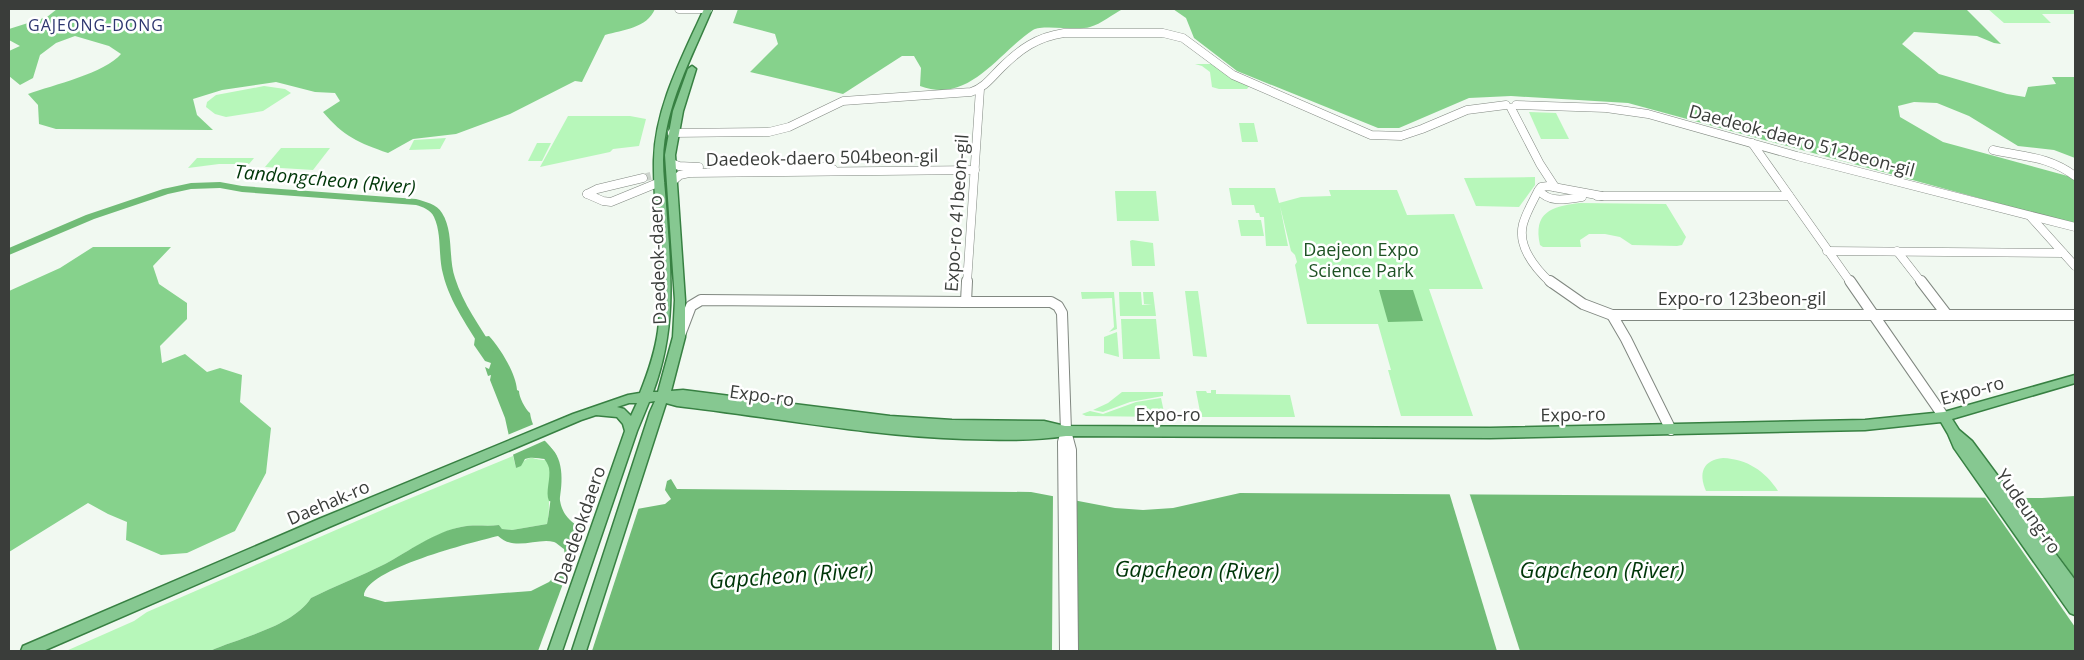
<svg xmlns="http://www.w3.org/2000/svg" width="2084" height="660" font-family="'Open Sans',sans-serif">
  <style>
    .green { fill: #b7f7ba }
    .forest { fill: #86d28c }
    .water { fill: #71bc77; fill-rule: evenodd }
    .pier { fill: #f1f9f1 }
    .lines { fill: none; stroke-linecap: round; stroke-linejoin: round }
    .river { fill: #71bc77; fill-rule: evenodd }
    .minor-tunnel { stroke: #ccd3cc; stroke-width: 8; stroke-dasharray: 8 4; stroke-linecap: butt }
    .minor-far1-casing { stroke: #818881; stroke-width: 9 }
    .minor-casing { stroke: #818881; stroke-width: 12 }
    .major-casing { stroke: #378042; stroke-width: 3 }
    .minor-far1 { stroke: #fff; stroke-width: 8 }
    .minor { stroke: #fff; stroke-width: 10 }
    .major { fill: #86c891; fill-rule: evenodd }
    .labels { text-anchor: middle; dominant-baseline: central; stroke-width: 5; stroke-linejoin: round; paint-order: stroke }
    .far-quarter-label { font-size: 16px; letter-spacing: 1px; fill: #2e3670; stroke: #fff }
    .street-label { font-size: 18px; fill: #3a3d3a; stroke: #fff }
    .park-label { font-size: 18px; fill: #1e5224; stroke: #fff }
    .water-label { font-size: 19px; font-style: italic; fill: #003709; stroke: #fff }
    .near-water-label { font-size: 22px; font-style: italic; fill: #003709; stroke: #fff }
  </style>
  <rect width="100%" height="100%" fill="#f1f9f1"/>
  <g class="green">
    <polygon points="1988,9 2075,9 2075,14 2042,14 2051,23 2004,23"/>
    <polygon points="1195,64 1212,64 1250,85 1247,89 1219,89 1212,87 1210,72 1202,66"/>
    <polygon points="264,86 285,89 291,93 263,111 226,117 215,114 206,107 207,102 216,95"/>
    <polygon points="1529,112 1556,113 1569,139 1541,139"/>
    <polygon points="568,116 630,116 646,119 639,146 613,149 610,152 540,167"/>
    <polygon points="1239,123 1254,123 1258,142 1242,142"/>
    <polygon points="446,138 440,149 409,150 414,140"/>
    <polygon points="537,143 551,143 542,161 528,161"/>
    <polygon points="281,148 330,148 313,170 265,167"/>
    <polygon points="197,158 254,158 249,164 219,164 188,168"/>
    <polygon points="1535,177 1535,185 1519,207 1476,206 1464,178"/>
    <polygon points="1229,188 1275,188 1279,203 1301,197 1331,196 1329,190 1397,190 1407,215 1454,214 1483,289 1429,289 1473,416 1401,416 1388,370 1391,370 1378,324 1307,324 1295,265 1297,262 1295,255 1291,251 1280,206 1288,246 1266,246 1264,217 1260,217 1259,213 1256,213 1254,205 1232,205"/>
    <polygon points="1115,191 1156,191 1159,221 1117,221"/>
    <path d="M 1579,203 L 1666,204 L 1686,237 L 1682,245 L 1677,246 L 1632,245 L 1620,237 L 1605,234 L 1589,234 L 1580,240 L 1581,247 L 1543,247 L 1540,245 C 1533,212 1551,207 1579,203 Z"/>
    <polygon points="1238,220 1261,220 1264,236 1241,236"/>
    <polygon points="1132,240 1153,243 1155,266 1132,266 1130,241"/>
    <polygon points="1185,291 1198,291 1207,357 1193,356"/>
    <polygon points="1081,292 1114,292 1117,329 1109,332 1114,327 1112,298 1082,299"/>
    <polygon points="1119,292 1141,292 1142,305 1152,304 1144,304 1143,292 1153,292 1156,316 1120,316"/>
    <polygon points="1121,319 1156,319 1160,359 1123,359"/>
    <polygon points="1117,332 1119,357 1104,353 1104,337"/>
    <polygon points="1211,390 1216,390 1216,394 1290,395 1295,417 1201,417 1196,391 1206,391 1207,393 1211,393"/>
    <polygon points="1122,392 1163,392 1163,396 1130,402 1103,412 1093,410 1108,403"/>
    <polygon points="1161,398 1165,417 1086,416 1082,414 1090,411 1103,414 1136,402"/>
    <path d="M 513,456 L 516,468 C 534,451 529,461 549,460 C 558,481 549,482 549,499 C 549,508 549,515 547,524 L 512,530 L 502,529 L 499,525 C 486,527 475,524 461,527 C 437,532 407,552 385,564 C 361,576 335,586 311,598 C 292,627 241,637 210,651 L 66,651 L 134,621 L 147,612 L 389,507 Z"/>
    <path d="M 1723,458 C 1747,459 1765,471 1778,491 L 1706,491 C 1698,473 1703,460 1723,458 Z"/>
  </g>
  <g class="forest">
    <path d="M 57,9 L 655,9 C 647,28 623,30 605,35 L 582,82 L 575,81 L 510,114 L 456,134 L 413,139 L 388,153 C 359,143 343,136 323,112 L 340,101 L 335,93 L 315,92 L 276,82 L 222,90 L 193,99 L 197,115 L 213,130 L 56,129 L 39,124 L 38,105 L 28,94 C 53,85 105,73 121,54 L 109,46 L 75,36 L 56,43 L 40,55 L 33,78 L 20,85 L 9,76 L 9,51 L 20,46 L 9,40 L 9,29 L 47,17 Z"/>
    <path d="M 738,9 L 1123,9 C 1113,14 1101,24 1090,27 C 1076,31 1043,24 1033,30 C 998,53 969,105 920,86 L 921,68 L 914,56 L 902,56 L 843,94 L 750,72 L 778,44 L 775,34 L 733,23 Z"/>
    <polygon points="1173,9 1966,9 2001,44 1994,43 1977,36 1914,32 1902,44 1939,74 2007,94 2025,97 2028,87 2056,84 2052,77 2075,77 2075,158 2054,150 2018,146 1969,116 1937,103 1914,102 1898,106 1900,117 1943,142 2075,178 2075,224 1628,103 1511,96 1469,98 1399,128 1378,128 1237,71 1194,38 1186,18"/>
    <polygon points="93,247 171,247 153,266 159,284 187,303 187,319 160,346 162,363 185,354 207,372 220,368 242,375 240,402 271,428 266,473 235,531 187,553 161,555 126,540 127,522 108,514 88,503 9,552 9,291 60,268"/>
  </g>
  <g class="water">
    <polygon points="1379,290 1413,290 1423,321 1388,322"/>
    <path d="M 489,336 C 501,349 516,374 517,390 L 519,391 C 519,397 525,409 530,413 C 533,436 550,441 557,457 C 542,462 536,455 525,459 L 521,466 L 516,468 L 505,418 L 490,380 L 491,375 L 488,376 L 485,367 L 489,369 L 491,363 L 485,361 L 474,345 L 475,338 Z"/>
    <path d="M 671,479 L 677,489 L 1031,492 L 1115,508 L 1143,510 L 1173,508 L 1240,493 L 2042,498 L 2075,496 L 2075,651 L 210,651 C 241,637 292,627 311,598 C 335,586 361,576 385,564 C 407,552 437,531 461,527 C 475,524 486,527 499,525 L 502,529 L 512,530 L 547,524 C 550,510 550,496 554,483 L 559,482 C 559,502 560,515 578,526 L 609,514 L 665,504 L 671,499 L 665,490 L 667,481 ZM 498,536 C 515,552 538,537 554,542 C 557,543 561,547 564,549 L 566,565 L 549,582 L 531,591 L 385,602 L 364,596 C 364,569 474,542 498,536 Z"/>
  </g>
  <g class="pier">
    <polygon points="534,424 546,440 510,456 505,436"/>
    <polygon points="1449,492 1469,492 1520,651 1497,651"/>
    <polygon points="1053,493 1078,497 1075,499 1078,651 1052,651"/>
    <polygon points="1984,496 2015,496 2075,578 2075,627"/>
    <polygon points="640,504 592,651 538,651 587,519 609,511"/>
  </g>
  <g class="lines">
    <g class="river">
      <path d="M 220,182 L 242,186 L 416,199 C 426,202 437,204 442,213 C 454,232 448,258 455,278 C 463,304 480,326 494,350 L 492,353 L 484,353 C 469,328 450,303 443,274 C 438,256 442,234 434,217 C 431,210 423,207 416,205 L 242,192 L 220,188 L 191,189 L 168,194 L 94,219 L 9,255 L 9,248 L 86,215 L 163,189 L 191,183 Z"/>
      <path d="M 542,443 C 564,450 563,479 560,497 L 559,501 L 554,502 L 549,501 C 545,492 551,479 549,468 C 547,460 540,455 536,448 L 538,445 Z"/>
    </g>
    <polyline class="minor-tunnel" points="643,178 666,172 693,171"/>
    <g class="minor-far1-casing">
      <g id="minor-far1">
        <polyline points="679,9 708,9"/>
        <polyline points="1516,105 1606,108 1648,114 1797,156 2075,227"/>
        <polyline points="1511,108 1540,164 1555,187"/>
        <path d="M 672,133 L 769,132 L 789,127 L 843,101 L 971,92 C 984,88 991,78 1001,68 C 1020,49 1037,37 1064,33 L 1163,33 L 1183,38 L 1233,75 L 1371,135 L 1401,136 L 1422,129 L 1467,110 L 1506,105"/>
        <polyline points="1752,143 1851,283"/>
        <path d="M 1993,150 C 2024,157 2048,156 2075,176"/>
        <polyline points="671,163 679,166 699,167"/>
        <polyline points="714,167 824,167 833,169"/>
        <polyline points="673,181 680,175 689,173 975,170"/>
        <path d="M 1539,190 C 1549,204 1568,199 1582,197"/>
        <polyline points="587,194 603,201 611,202 660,182"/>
        <polyline points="587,194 597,189 643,178"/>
        <polyline points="1597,196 1789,196"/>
        <polyline points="2030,216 2075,266"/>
        <polyline points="1827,251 2063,253"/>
        <polyline points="1897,251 1922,283"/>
        <polyline points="967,283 980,89"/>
        <path d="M 1551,283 C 1536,269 1517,247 1523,224 C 1526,213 1533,201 1538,191 L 1541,187 L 1548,186 L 1602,196"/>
      </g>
    </g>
    <g class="minor-casing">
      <g id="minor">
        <polyline points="967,281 966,302 1051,302 1058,306 1062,313 1066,431 1063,442 1065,651"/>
        <polyline points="1550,281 1583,304 1612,315 2075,315"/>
        <polyline points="1850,281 1944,417"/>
        <polyline points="1921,281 1947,315"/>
        <polyline points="1612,315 1626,339 1671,430"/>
        <polyline points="680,335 691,306 701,300 966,302"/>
        <polyline points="1066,431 1071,450 1073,651"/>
      </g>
    </g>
    <g class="major-casing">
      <path id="major" d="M 704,9 L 712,9 C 692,57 664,107 663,160 C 663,175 665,190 666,205 C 671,272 677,328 653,392 L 658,392 L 673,337 L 675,300 L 665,155 L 673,111 L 688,69 L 692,66 L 696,69 L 683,111 L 675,155 L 685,300 L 685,337 L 671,391 L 683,390 L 890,416 L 952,420 L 1044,421 L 1065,426 L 1490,428 L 1865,420 L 1944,412 L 2075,375 L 2075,383 L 1952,419 L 1959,430 L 1972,441 L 2075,580 L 2075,615 L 2070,613 L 1954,448 L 1948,434 L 1941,422 L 1865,430 L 1490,438 L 1066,436 C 1032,441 998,440 964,439 C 868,436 772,417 677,406 L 666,403 L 586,651 L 572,651 L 650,412 L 655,401 L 649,402 L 637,431 L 562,651 L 548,651 L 625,431 L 623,424 L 617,417 L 596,415 L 581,420 L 329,527 L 43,651 L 21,651 L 23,646 L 319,519 L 573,414 L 628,395 L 640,393 C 648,373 655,353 658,331 C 666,274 653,217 654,160 C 655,107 683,56 704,9 ZM 629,403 L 637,403 L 631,416 L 624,409 L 617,407 Z"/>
    </g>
    <use href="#minor-far1" class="minor-far1"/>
    <use href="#minor" class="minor"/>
    <use href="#major" class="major"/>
  </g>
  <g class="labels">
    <g class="far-quarter-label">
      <text x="96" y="25">GAJEONG-DONG</text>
    </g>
    <g class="street-label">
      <text transform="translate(1802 140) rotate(15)">Daedeok-daero 512beon-gil</text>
      <text transform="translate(822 157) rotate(-1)">Daedeok-daero 504beon-gil</text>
      <text transform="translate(956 213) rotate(-86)">Expo-ro 41beon-gil</text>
      <text transform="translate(657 260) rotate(-92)">Daedeok-daero</text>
      <text x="1742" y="298">Expo-ro 123beon-gil</text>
      <text transform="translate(1972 390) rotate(-15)">Expo-ro</text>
      <text transform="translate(762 395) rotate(8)">Expo-ro</text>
      <text x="1168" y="414">Expo-ro</text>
      <text transform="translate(1573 414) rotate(-1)">Expo-ro</text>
      <text transform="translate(328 502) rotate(-23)">Daehak-ro</text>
      <text transform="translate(2029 511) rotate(55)">Yudeung-ro</text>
      <text transform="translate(579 525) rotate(-71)">Daedeokdaero</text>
    </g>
    <g class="park-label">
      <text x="1361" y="249">Daejeon Expo<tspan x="1361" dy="21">Science Park</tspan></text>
    </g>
    <g class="water-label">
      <text transform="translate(325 179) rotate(5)">Tandongcheon (River)</text>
    </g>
    <g class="near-water-label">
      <text transform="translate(1197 569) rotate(1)">Gapcheon (River)</text>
      <text x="1602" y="569">Gapcheon (River)</text>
      <text transform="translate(791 574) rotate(-4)">Gapcheon (River)</text>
    </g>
  </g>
  <rect width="2084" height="660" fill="none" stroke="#3a3d3a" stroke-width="20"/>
</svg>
